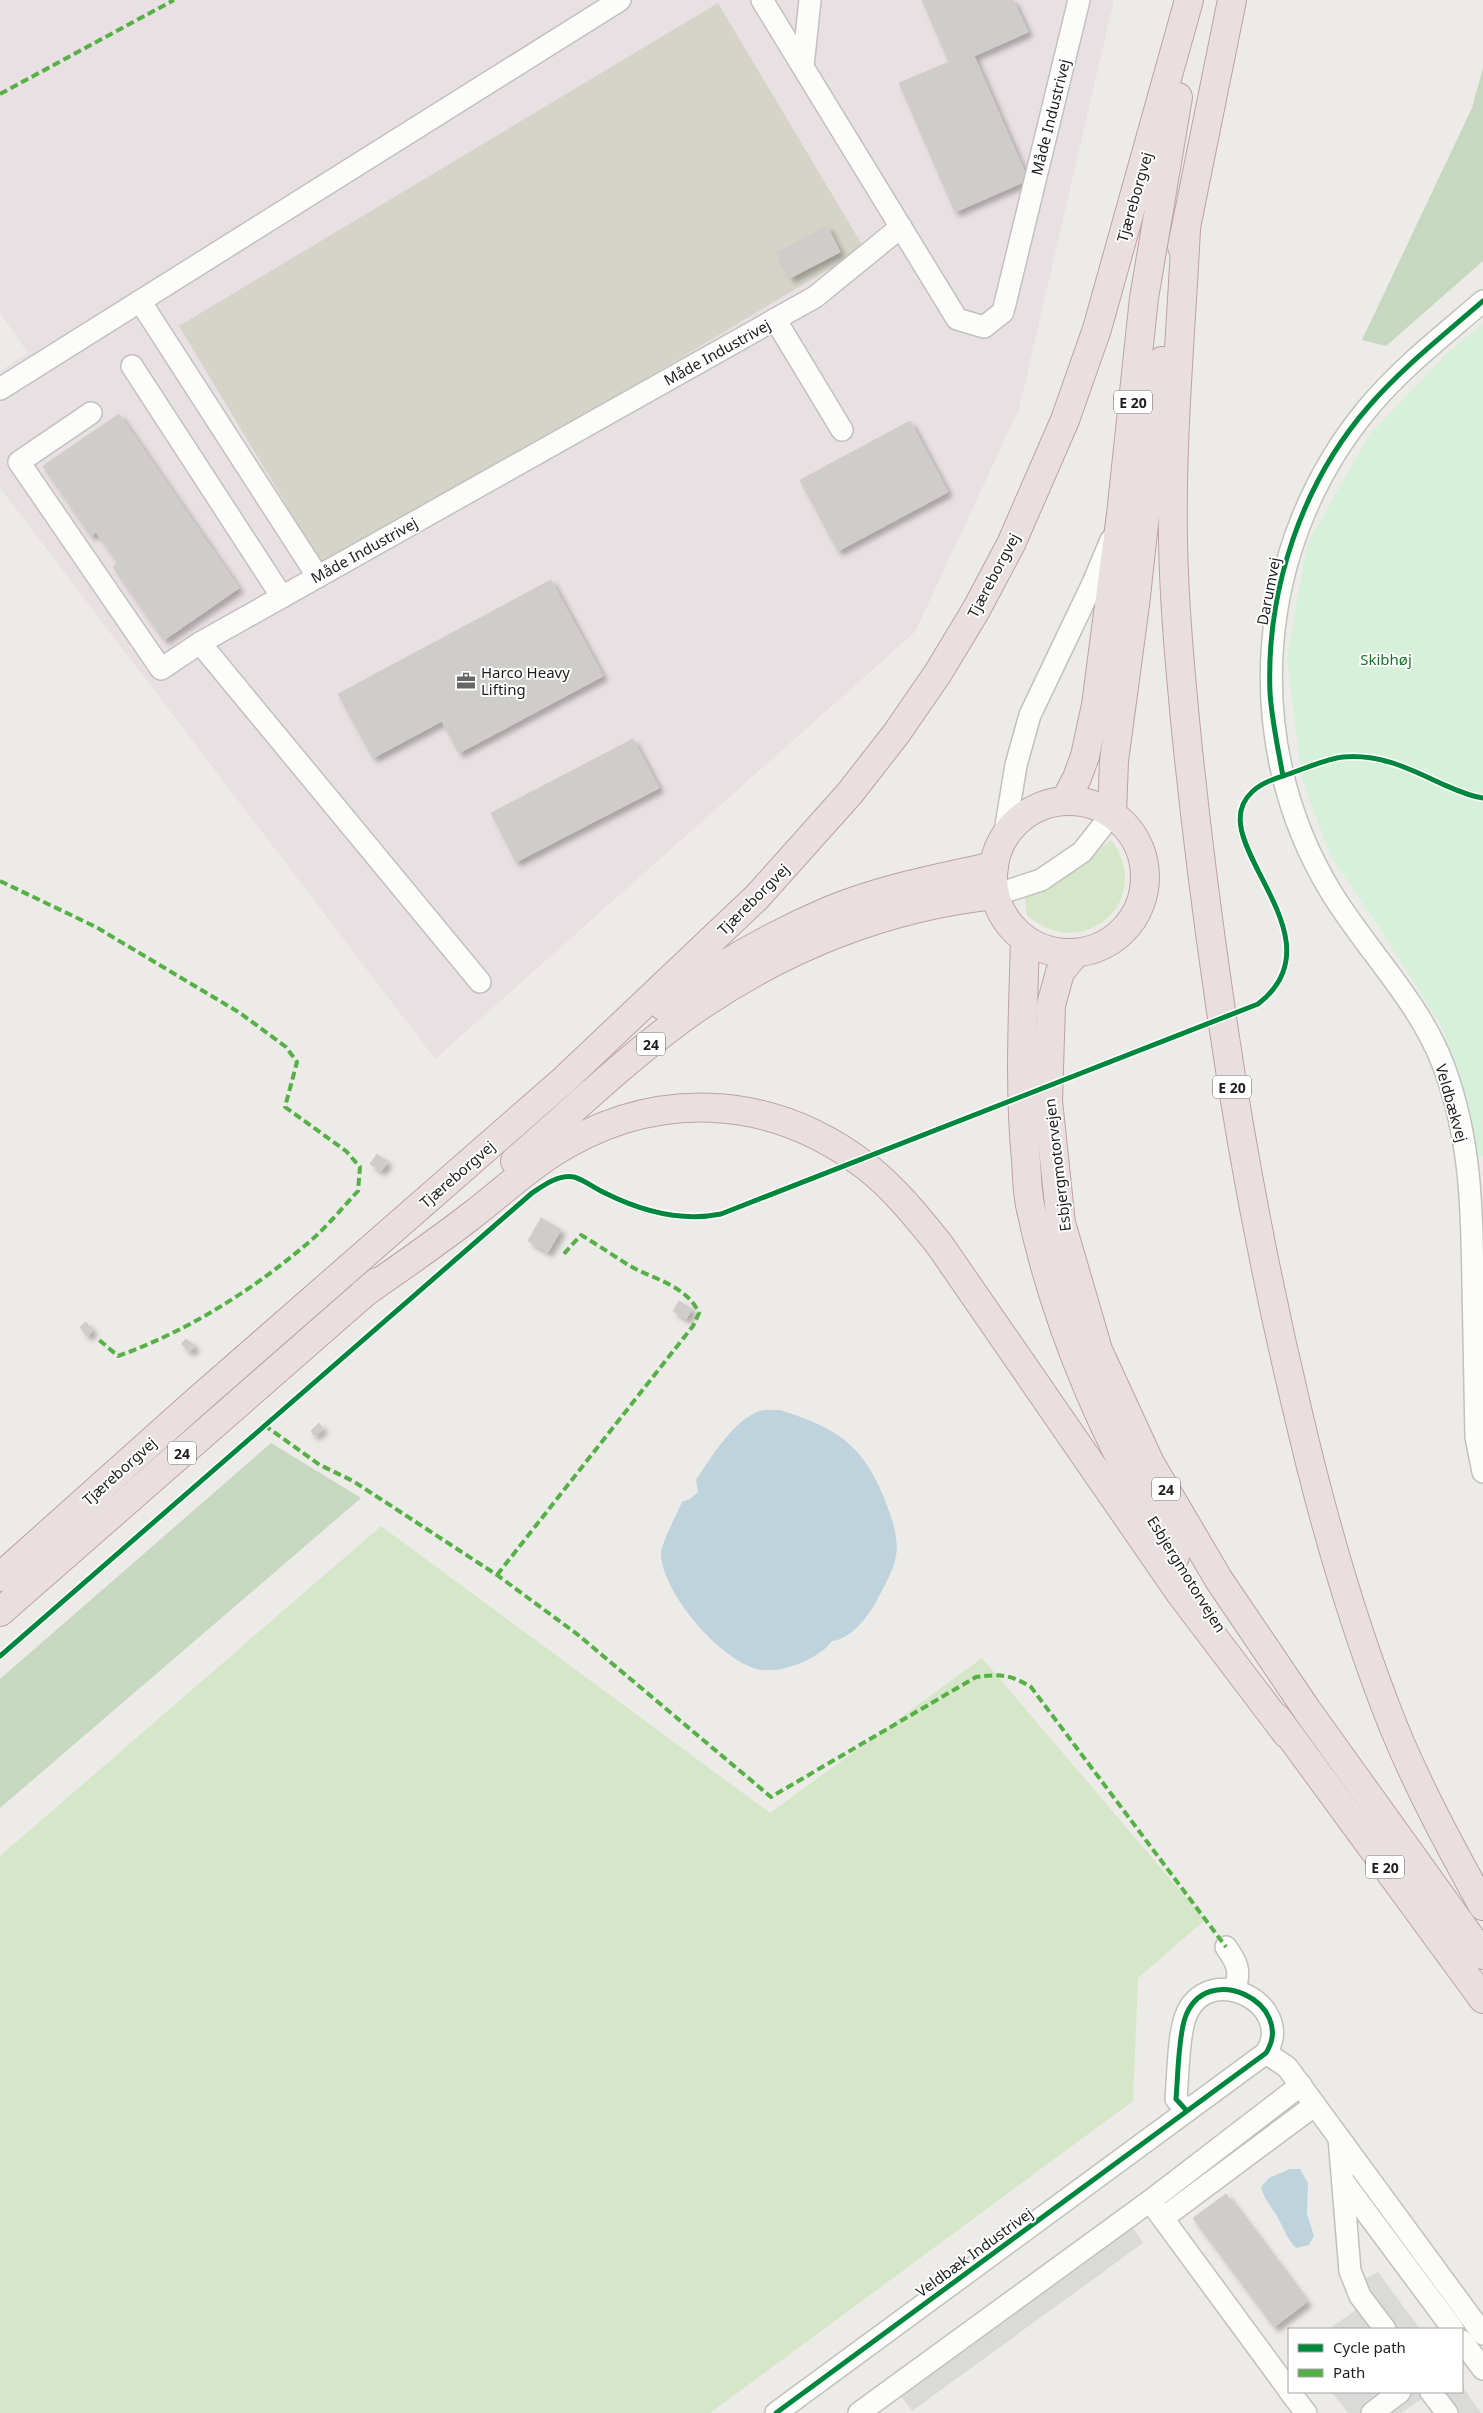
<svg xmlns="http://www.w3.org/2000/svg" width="1483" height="2413" font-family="'Noto Sans',sans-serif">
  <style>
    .industrial { fill: #e9e0e4 }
    .religious { fill: #dadad8 }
    .construction { fill: #d4d4c9 }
    .grass { fill: #d6e7c9 }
    .forest { fill: #c6d8bf }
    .park { fill: #d7f0d9 }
    .water { fill: #bed3dc }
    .building { fill: #cfcdca; stroke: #cfcdc9; filter: url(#shadow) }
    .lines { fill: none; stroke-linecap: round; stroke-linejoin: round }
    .minor-casing { stroke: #c2c1bf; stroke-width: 24 }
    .highway-casing { stroke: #bea1a7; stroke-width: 30 }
    .minor { stroke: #fcfcfb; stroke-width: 21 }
    .highway { stroke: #e9dfdf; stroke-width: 28 }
    .quiet { stroke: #55b145; stroke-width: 4; stroke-dasharray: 8 4; stroke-linecap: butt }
    .cycleway-casing { stroke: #fff; stroke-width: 8 }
    .cycleway { stroke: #00873e; stroke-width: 5 }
    .labels { text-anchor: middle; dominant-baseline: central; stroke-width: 4; stroke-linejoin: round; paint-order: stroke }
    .shield { fill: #fff; stroke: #626262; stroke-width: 1 }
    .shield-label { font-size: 14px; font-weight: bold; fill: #1e1e1e }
    .street-label { font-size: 15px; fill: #1e1e1e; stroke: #fff }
    .park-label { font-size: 15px; fill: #177126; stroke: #fff }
    .poi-label { font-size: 15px; fill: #1e1e1e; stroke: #fff; text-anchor: start }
  </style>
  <defs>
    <filter id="shadow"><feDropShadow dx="4.5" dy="4.5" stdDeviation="2.5" flood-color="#0004"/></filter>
  </defs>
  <rect width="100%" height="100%" fill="#ecebe7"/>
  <polygon class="industrial" points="0,0 1114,0 1019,409 915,632 435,1059 0,488 0,371 28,353 0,313"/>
  <g class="religious">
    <polygon points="1133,2228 1143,2243 912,2411 901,2396"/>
    <polygon points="1378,2272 1420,2329 1329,2329 1357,2309 1346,2289"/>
    <polygon points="1462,2386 1481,2413 1434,2413 1423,2398 1401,2413 1348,2413 1332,2392 1462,2392"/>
  </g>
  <polygon class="construction" points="718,3 864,248 326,571 179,326"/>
  <g class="grass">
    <path d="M 1111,840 C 1156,899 1084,965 1027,915 L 1024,893 L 1081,864 Z"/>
    <polygon points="381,1526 770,1813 982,1658 1205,1920 1138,1978 1133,2101 710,2413 0,2413 0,1856"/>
  </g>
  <g class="forest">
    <polygon points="1483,68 1483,261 1386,346 1362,340 1472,108"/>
    <polygon points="271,1443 361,1498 0,1808 0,1679"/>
  </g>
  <polygon class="park" points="1483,323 1483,1156 1478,1156 1443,1029 1379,927 1330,855 1302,779 1287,658 1307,545 1369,435 1450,351"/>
  <g class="water">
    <path d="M 780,1410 C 840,1429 866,1447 888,1508 C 893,1522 899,1540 896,1556 C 893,1572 883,1588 876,1602 C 867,1618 851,1639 832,1641 C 819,1659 780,1675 757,1669 C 719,1659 663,1593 661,1555 C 661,1543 677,1514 682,1502 L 690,1499 L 698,1492 L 696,1480 C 711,1458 733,1420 760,1411 C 766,1409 774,1410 780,1410 Z"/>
    <path d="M 1290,2169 L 1300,2169 L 1308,2183 L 1307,2214 L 1314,2236 L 1309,2245 L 1296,2248 C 1287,2238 1285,2231 1279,2220 C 1273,2208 1264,2200 1261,2187 L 1269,2178 Z"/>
  </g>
  <g class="building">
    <polygon points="922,0 1013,0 1028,32 974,56 1028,180 955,212 899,83 949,62"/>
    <polygon points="827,226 840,252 790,278 777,252"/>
    <polygon points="119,414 239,588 164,640 113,567 118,563 96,532 91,536 43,466"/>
    <polygon points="910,421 948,492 838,551 800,480"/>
    <polygon points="551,580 603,676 459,753 442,721 373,758 338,694"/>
    <polygon points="633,739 659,788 516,862 491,813"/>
    <polygon points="377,1154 388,1162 381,1171 370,1164"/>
    <polygon points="541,1218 561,1230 548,1252 528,1241"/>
    <polygon points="679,1301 692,1309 686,1319 673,1311"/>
    <polygon points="86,1322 93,1331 87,1336 80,1327"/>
    <polygon points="186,1339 195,1346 190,1352 181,1344"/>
    <polygon points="319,1423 323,1429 314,1436 311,1431"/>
    <polygon points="1226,2194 1307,2302 1274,2327 1193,2218"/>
  </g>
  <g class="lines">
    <g class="minor-casing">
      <g id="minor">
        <polyline points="762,0 957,319 984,327 1003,312 1079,0"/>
        <polyline points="803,66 810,0"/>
        <polyline points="140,301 318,577"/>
        <path d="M 1483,301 C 1444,335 1401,368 1368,408 C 1255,544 1239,741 1331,892 C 1367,951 1420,1002 1444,1067 C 1471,1140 1472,1209 1473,1285 C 1474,1336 1475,1386 1476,1437 L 1483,1472"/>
        <polyline points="775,319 842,430"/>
        <polyline points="132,366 282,597"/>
        <polyline points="0,389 620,0"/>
        <polyline points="91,413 19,462 161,669 200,643"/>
        <polyline points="1004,838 1016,765 1030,715 1093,583 1111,540"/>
        <polyline points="995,895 1041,880 1082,852 1112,814"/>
        <polyline points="480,982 200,643 815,297 901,227"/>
        <path d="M 1226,1947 C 1237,1963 1241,1970 1235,1989"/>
        <polyline points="1266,2053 1287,2067 1483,2334"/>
        <polyline points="1339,2138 1350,2271 1360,2296 1385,2329"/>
        <polyline points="1343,2181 1453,2329"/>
        <polyline points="1150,2201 1289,2390"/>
        <polyline points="1163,2218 1315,2105"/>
        <polyline points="1462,2341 1483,2369"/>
        <polyline points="1290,2392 1306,2413"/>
        <polyline points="1431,2392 1447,2413"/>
        <path d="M 776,2413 L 1266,2053 C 1297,2004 1206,1958 1185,2018 C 1178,2039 1178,2077 1176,2099 L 1187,2111"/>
        <polyline points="859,2413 1150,2201 1301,2085"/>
        <polyline points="1372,2413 1400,2392"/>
      </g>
    </g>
    <g class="highway-casing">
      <g id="highway">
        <path d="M 1186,229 C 1181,332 1171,437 1173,540 C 1174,603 1180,667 1186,730 C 1195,819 1206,908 1219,997 C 1239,1137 1265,1276 1298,1413 C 1323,1520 1353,1626 1394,1728 C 1419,1789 1451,1848 1483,1906"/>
        <polyline points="1182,247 1232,0"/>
        <circle cx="1069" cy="877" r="76"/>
        <polyline points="1065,801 1077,778 1085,756 1096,705 1121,514 1144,298 1178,97"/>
        <polyline points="1112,814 1114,761 1135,605 1162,361"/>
        <path d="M 1025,940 C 1023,1013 1019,1087 1026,1160 C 1027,1175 1027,1190 1030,1205 C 1056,1331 1109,1448 1175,1557"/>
        <polyline points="1075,954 1060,972 1051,1005 1048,1101 1061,1223 1098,1350 1150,1463 1219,1580 1307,1710 1483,1955"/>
        <path d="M 663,1006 C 713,969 770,936 828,911 C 881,889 938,878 994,866"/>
        <path d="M 515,1161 C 574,1110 632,1053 697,1008 C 786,947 888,906 995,895"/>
        <path d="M 364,1293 C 400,1268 436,1243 471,1216 C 497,1196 522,1173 549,1155 C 652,1088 770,1092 867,1167 C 895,1189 917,1217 939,1244 L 1180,1593 L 1287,1734"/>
        <polyline points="0,1577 190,1407 565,1079 757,897 850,793 896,734 938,673 976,610 1011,544 1065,420 1097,329 1189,0"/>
        <polyline points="0,1612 377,1282"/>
        <polyline points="1277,1718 1483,1999"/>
      </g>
    </g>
    <use href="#minor" class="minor"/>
    <use href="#highway" class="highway"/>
    <g class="quiet">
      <polyline points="0,94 174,0"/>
      <path d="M 0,881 L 96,927 L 240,1013 L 286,1047 L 297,1062 L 285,1107 L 346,1151 L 360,1167 L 358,1191 C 342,1208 326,1228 308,1243 C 253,1290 186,1332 118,1356 L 98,1339"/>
      <path d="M 264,1425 L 320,1465 L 353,1481 L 497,1575 L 577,1634 L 771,1797 L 976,1677 C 1000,1674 1010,1674 1031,1687 L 1226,1947"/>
      <path d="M 497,1575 L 693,1326 L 699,1313 C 686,1285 655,1280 630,1266 C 614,1256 598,1245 581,1235 L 562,1256"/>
    </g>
    <g class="cycleway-casing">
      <g id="cycleway">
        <path d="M 1283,776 C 1278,749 1272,721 1270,693 C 1266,591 1301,484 1369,406 C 1403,367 1444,335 1483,301"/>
        <path d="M 0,1656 L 532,1193 C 544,1185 559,1174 574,1177 C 585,1180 595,1189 605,1193 C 641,1211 681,1222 721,1214 L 1258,1004 C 1346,936 1199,840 1252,792 C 1262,782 1277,778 1289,774 C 1306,768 1326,759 1343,757 C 1380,754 1408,768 1440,783 C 1454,789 1468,796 1483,798"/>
        <path d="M 776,2413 L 1266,2053 C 1297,2004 1206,1958 1185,2018 C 1178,2039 1178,2077 1176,2099 L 1187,2111"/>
      </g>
    </g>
    <use href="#cycleway" class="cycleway"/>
  </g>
  <defs>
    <g id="office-bare" transform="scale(1.5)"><path d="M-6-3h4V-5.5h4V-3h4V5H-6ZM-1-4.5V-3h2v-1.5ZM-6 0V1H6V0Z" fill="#666664" stroke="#fff" stroke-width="2.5" paint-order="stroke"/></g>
  </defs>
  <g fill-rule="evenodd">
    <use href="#office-bare" x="466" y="681"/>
  </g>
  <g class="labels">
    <g class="shield">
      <rect x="1114" y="390.5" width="38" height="23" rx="4"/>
      <rect x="637" y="1032.5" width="28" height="23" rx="4"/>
      <rect x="1213" y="1075.5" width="38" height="23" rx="4"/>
      <rect x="168" y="1441.5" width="28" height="23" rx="4"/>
      <rect x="1152" y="1477.5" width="28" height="23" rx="4"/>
      <rect x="1366" y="1855.5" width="38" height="23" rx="4"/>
    </g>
    <g class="shield-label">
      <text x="1133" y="402">E 20</text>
      <text x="651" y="1044">24</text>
      <text x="1232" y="1087">E 20</text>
      <text x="182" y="1453">24</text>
      <text x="1166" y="1489">24</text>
      <text x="1385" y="1867">E 20</text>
    </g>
    <g class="street-label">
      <text transform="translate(1050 117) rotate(-76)">Måde Industrivej</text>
      <text transform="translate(1134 197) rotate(-74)">Tjæreborgvej</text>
      <text transform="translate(717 352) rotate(-29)">Måde Industrivej</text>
      <text transform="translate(364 550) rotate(-29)">Måde Industrivej</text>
      <text transform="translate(993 575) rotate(-62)">Tjæreborgvej</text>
      <text transform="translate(1268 591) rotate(-79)">Darumvej</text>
      <text transform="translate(753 899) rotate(-45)">Tjæreborgvej</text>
      <text transform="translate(1452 1103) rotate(74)">Veldbækvej</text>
      <text transform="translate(1057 1165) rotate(-97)">Esbjergmotorvejen</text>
      <text transform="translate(457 1174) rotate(-41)">Tjæreborgvej</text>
      <text transform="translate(119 1471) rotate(-42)">Tjæreborgvej</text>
      <text transform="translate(1187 1574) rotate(58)">Esbjergmotorvejen</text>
      <text transform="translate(974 2252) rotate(-36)">Veldbæk Industrivej</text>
    </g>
    <g class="park-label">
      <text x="1386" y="659">Skibhøj</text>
    </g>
    <g class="poi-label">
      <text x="481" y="672">Harco Heavy<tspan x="481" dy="17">Lifting</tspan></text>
    </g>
  </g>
  <rect x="1288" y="2328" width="175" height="65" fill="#ffffff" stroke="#a5a5a5"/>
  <rect x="1298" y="2344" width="25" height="8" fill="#00873e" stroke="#a5a5a5"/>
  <text x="1333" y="2353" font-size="15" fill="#1e1e1e">Cycle path</text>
  <rect x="1298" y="2369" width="25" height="8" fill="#55b145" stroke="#a5a5a5"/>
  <text x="1333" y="2378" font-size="15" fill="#1e1e1e">Path</text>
</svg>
